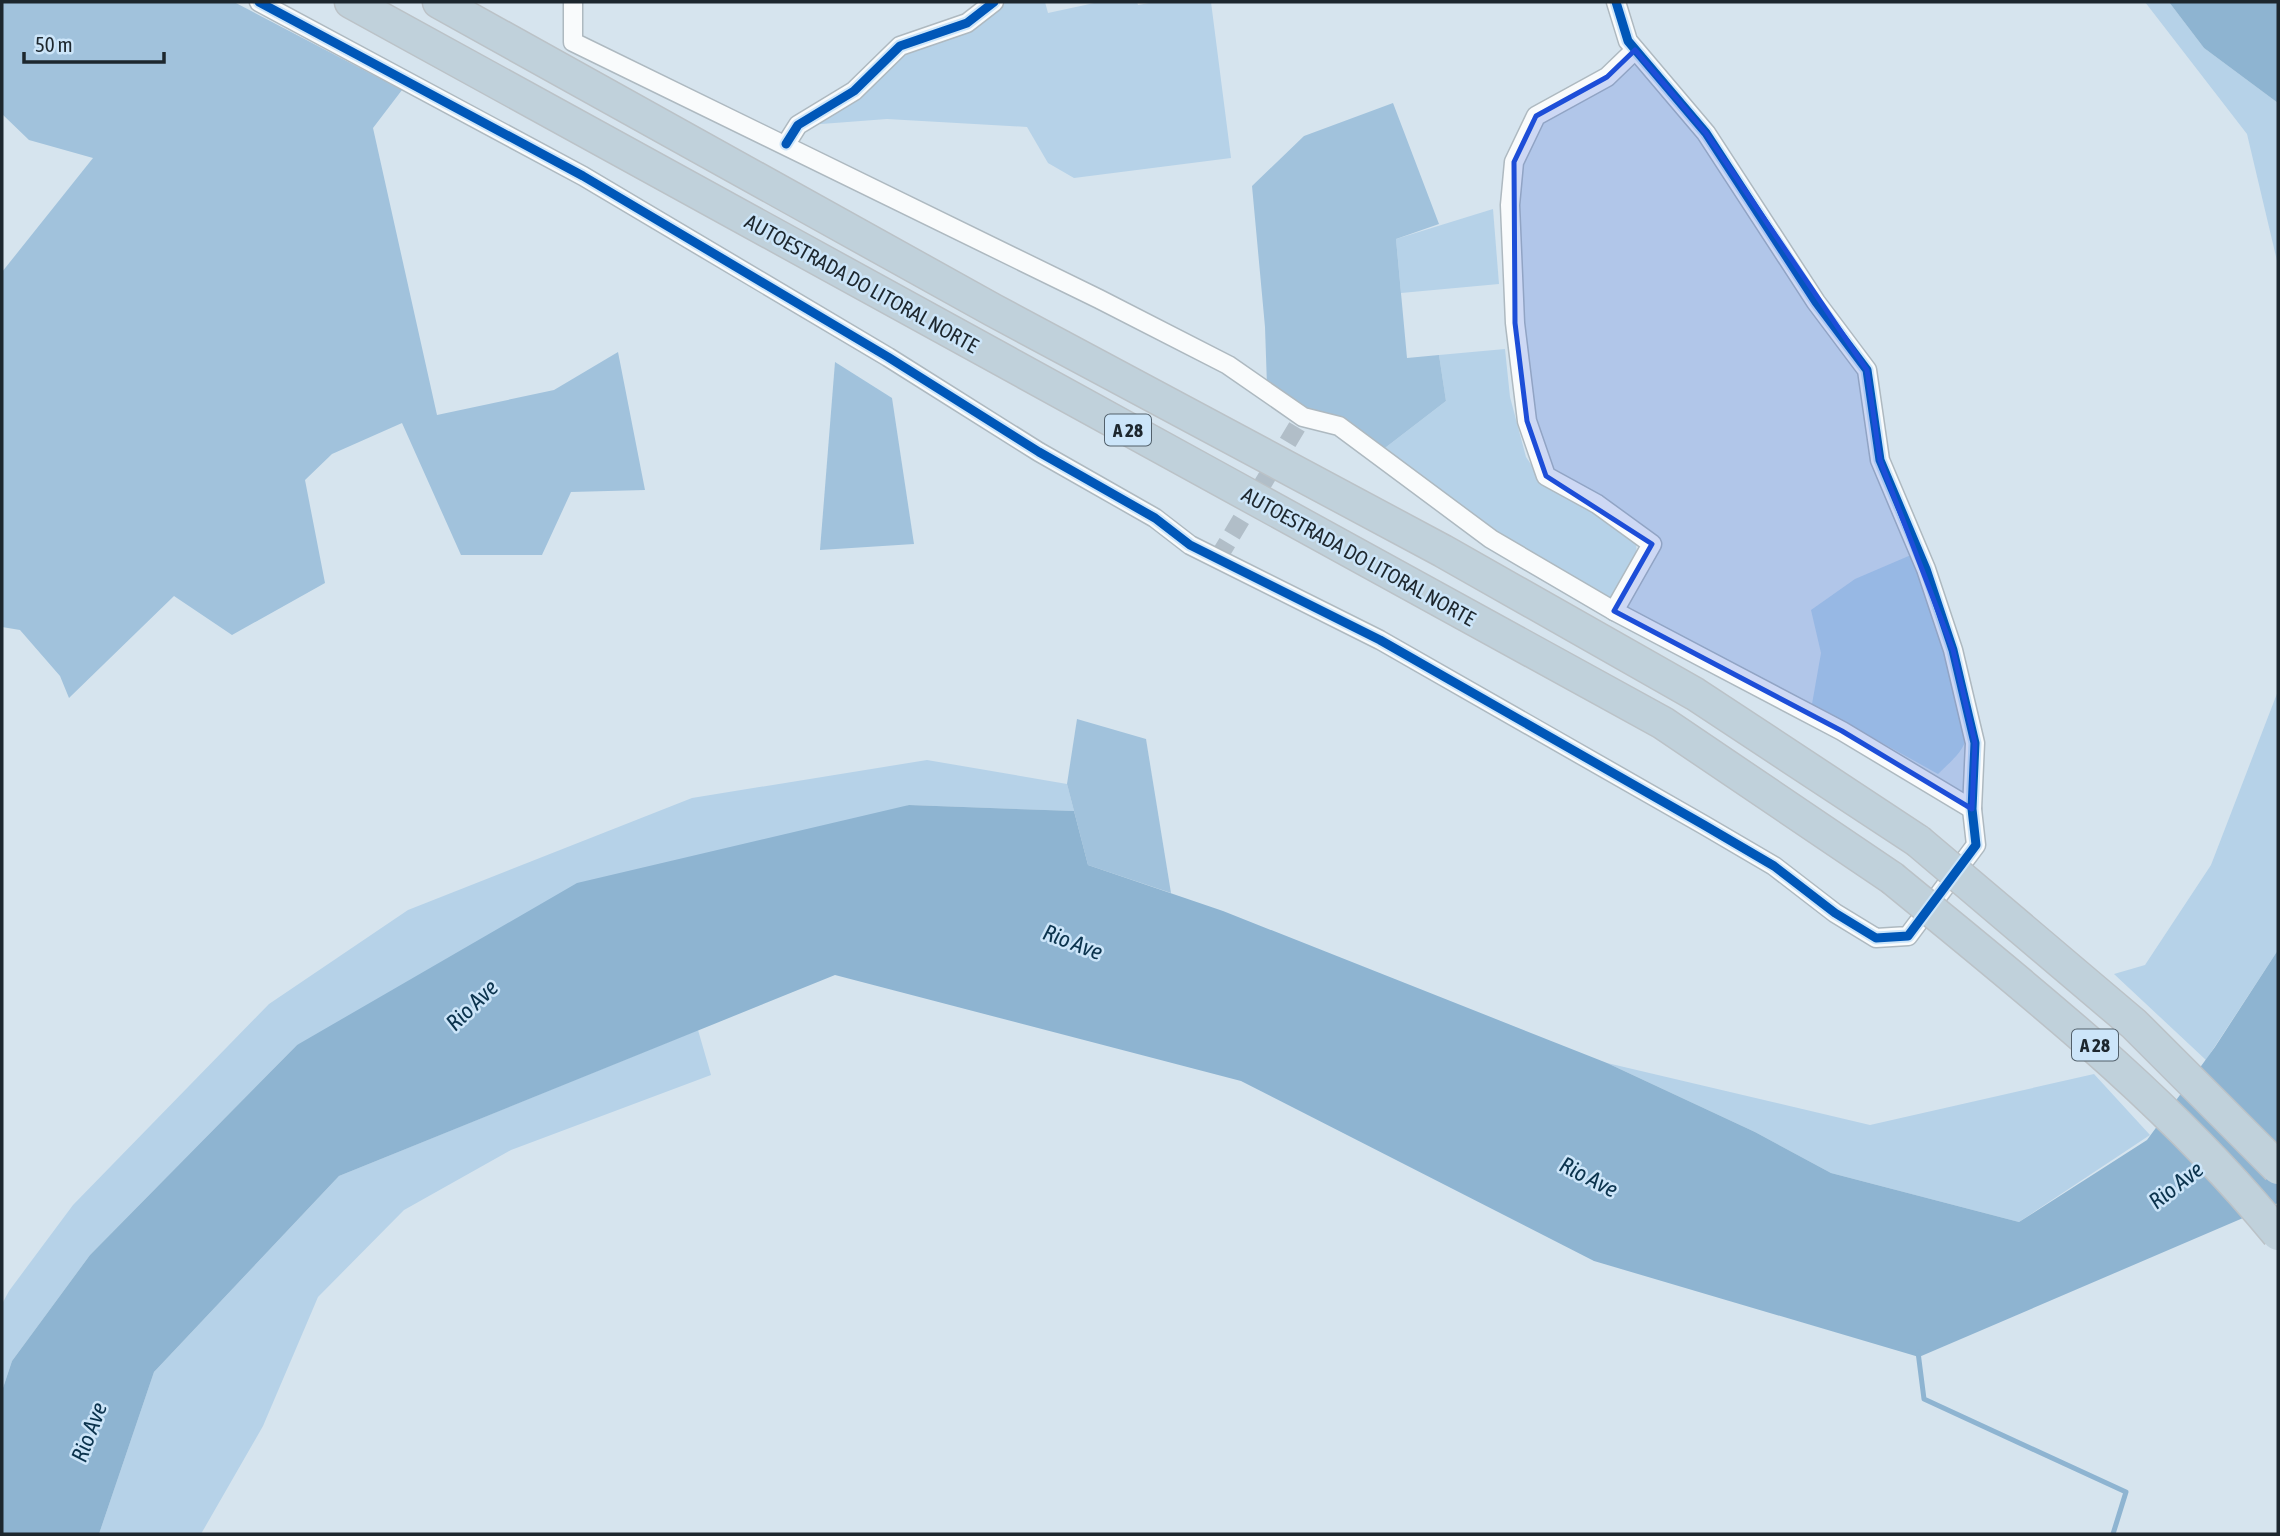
<svg xmlns="http://www.w3.org/2000/svg" width="2280" height="1536" font-family="'Asap Condensed',sans-serif">
  <style>
    .green { fill: #b6d2e8 }
    .forest { fill: #a1c2dc }
    .water { fill: #8eb4d1 }
    .lines { fill: none; stroke-linecap: round; stroke-linejoin: round }
    .stream { stroke: #8eb4d1; stroke-width: 5 }
    .minor-tunnel { stroke: #b1bec8; stroke-width: 18; stroke-dasharray: 18 9; stroke-linecap: butt }
    .minor-casing { stroke: #aeb9c0; stroke-width: 21 }
    .motorway-casing { stroke: #bbc2c7; stroke-width: 35 }
    .minor { stroke: #f9fbfc; stroke-width: 18 }
    .motorway { stroke: #c0d1db; stroke-width: 32 }
    .motorway-bridge-casing { stroke: #bbc2c7; stroke-width: 35; stroke-linecap: butt }
    .motorway-bridge { stroke: #c0d1db; stroke-width: 32 }
    .cycleway-casing { stroke: #cce5f9; stroke-width: 13 }
    .cycleway { stroke: #0057b8; stroke-width: 9 }
    .marked { fill: #1d4ed8; fill-opacity: 0.2; stroke: #1d4ed8; stroke-width: 5; stroke-linejoin: round }
    .labels { text-anchor: middle; dominant-baseline: central; stroke-width: 5; stroke-linejoin: round; paint-order: stroke }
    .shield { fill: #cce5f9; stroke: #52606b; stroke-width: 2 }
    .shield-label { font-size: 19px; font-weight: bold; fill: #1d272e }
    .street-label { font-size: 21px; fill: #1d272e; stroke: #cce5f9 }
    .water-label { font-size: 23px; font-style: italic; fill: #0b334d; stroke: #cce5f9 }
  </style>
  <rect width="100%" height="100%" fill="#d6e4ee"/>
  <g class="green">
    <path d="M 1006,2 L 1045,2 L 1048,13 L 1099,2 L 1137,2 L 1138,5 L 1155,2 L 1211,2 L 1231,158 L 1074,178 L 1048,163 L 1027,127 L 887,119 L 808,125 C 841,101 878,67 914,48 C 946,31 982,30 1006,2 Z"/>
    <polygon points="2145,2 2169,2 2204,48 2278,103 2278,265 2247,134"/>
    <polygon points="1493,209 1499,284 1401,293 1396,239"/>
    <polygon points="1505,349 1510,397 1526,457 1543,482 1596,510 1636,540 1637,560 1616,596 1604,600 1503,541 1381,451 1446,401 1439,355"/>
    <path d="M 1911,555 C 1923,592 1970,708 1965,741 C 1963,752 1946,766 1938,774 L 1812,704 L 1821,653 L 1811,610 L 1855,579 Z"/>
    <polygon points="2278,691 2278,950 2206,1060 2114,974 2145,965 2211,865"/>
    <polygon points="927,760 1067,784 1074,811 909,805 297,1045 90,1255 12,1361 2,1391 2,1304 9,1291 73,1205 269,1004 408,910 692,798"/>
    <polygon points="698,1030 711,1075 511,1150 404,1210 318,1297 263,1426 201,1534 99,1534 154,1372 339,1176"/>
    <polygon points="1607,1063 1870,1125 2094,1074 2150,1135 2019,1222 1831,1173 1755,1132"/>
  </g>
  <g class="forest">
    <polygon points="2,2 234,2 402,90 373,128 437,415 554,390 618,352 645,490 571,492 542,555 461,555 402,423 332,454 305,480 325,583 232,635 174,596 69,698 60,676 20,630 2,627 2,272 93,158 29,140 2,114"/>
    <polygon points="1393,103 1439,224 1396,239 1407,358 1439,355 1446,401 1381,451 1347,420 1309,413 1267,386 1265,327 1252,186 1304,136"/>
    <polygon points="835,362 892,398 914,544 820,550"/>
    <polygon points="1077,719 1146,739 1171,893 1088,865 1067,784"/>
  </g>
  <g class="water">
    <polygon points="2169,2 2278,2 2278,103 2204,48"/>
    <polygon points="909,805 1074,811 1088,865 1223,911 1607,1063 1755,1132 1831,1173 2019,1222 2147,1140 2215,1047 2278,950 2278,1203 1919,1357 1594,1261 1241,1081 835,975 339,1176 154,1372 99,1534 2,1534 2,1391 12,1361 90,1255 297,1045 577,883"/>
  </g>
  <g class="lines">
    <polyline class="stream" points="1918,1352 1924,1399 2126,1492 2113,1534"/>
    <polyline class="minor-tunnel" points="1218,558 1303,417"/>
    <g class="minor-casing">
      <g id="minor">
        <polyline points="259,2 583,176 888,357 1039,452 1155,518 1190,545 1380,640 1704,825 1774,866 1835,913 1876,938 1908,936 1976,845 1972,809 1975,743 1953,650 1926,569 1880,460 1867,370 1816,302 1706,133 1628,41 1616,2"/>
        <polyline points="573,2 573,42 1099,299 1228,365 1303,417 1339,426 1491,539 1614,611 1842,731 1972,809"/>
        <polyline points="786,144 798,125 854,91 900,46 967,23 994,2"/>
        <polyline points="1614,611 1652,544 1597,504 1546,476 1527,421 1515,323 1510,205 1514,162 1536,116 1607,77 1635,50"/>
      </g>
    </g>
    <g class="motorway-casing">
      <g id="motorway">
        <polyline points="351,2 1663,723 1892,878"/>
        <polyline points="439,2 993,310 1443,551 1695,694 1918,841"/>
      </g>
    </g>
    <use href="#minor" class="minor"/>
    <use href="#motorway" class="motorway"/>
    <g class="motorway-bridge-casing">
      <g id="motorway-bridge">
        <polyline points="1918,841 2134,1024 2278,1168"/>
        <path d="M 1892,878 C 2027,989 2167,1098 2278,1234"/>
      </g>
    </g>
    <use href="#motorway-bridge" class="motorway-bridge"/>
    <g class="cycleway-casing">
      <g id="cycleway">
        <polyline points="259,2 583,176 888,357 1039,452 1155,518 1190,545 1380,640 1704,825 1774,866 1835,913 1876,938 1908,936 1976,845 1972,809 1975,743 1953,650 1926,569 1880,460 1867,370 1816,302 1706,133 1628,41 1616,2"/>
        <polyline points="786,144 798,125 854,91 900,46 967,23 994,2"/>
      </g>
    </g>
    <use href="#cycleway" class="cycleway"/>
  </g>
  <path class="marked" d="M 1635,50 L 1706,133 L 1867,370 L 1880,460 L 1953,650 L 1975,743 L 1972,809 L 1842,731 L 1614,611 L 1652,544 L 1546,476 L 1527,421 L 1515,323 L 1514,162 L 1536,116 L 1607,77 Z"/>
  <g class="labels">
    <g class="shield">
      <rect x="1105" y="414.5" width="46" height="31" rx="5"/>
      <rect x="2072" y="1029.5" width="46" height="31" rx="5"/>
    </g>
    <g class="shield-label">
      <text x="1128" y="430">A 28</text>
      <text x="2095" y="1045">A 28</text>
    </g>
    <g class="street-label">
      <text transform="translate(862 283) rotate(29)">AUTOESTRADA DO LITORAL NORTE</text>
      <text transform="translate(1359 556) rotate(29)">AUTOESTRADA DO LITORAL NORTE</text>
    </g>
    <g class="water-label">
      <text transform="translate(1073 942) rotate(21)">Rio Ave</text>
      <text transform="translate(472 1005) rotate(-44)">Rio Ave</text>
      <text transform="translate(1589 1177) rotate(27)">Rio Ave</text>
      <text transform="translate(2176 1185) rotate(-38)">Rio Ave</text>
      <text transform="translate(89 1432) rotate(-69)">Rio Ave</text>
    </g>
  </g>
  <rect width="2280" height="1536" fill="none" stroke="#1d272e" stroke-width="7"/>
  <path d="M24 52v10h140v-10" fill="none" stroke="#1d272e" stroke-width="3.5"/>
  <text x="35" y="52" font-size="21" fill="#1d272e" stroke="#cce5f9" stroke-width="5" paint-order="stroke">50 m</text>
</svg>
